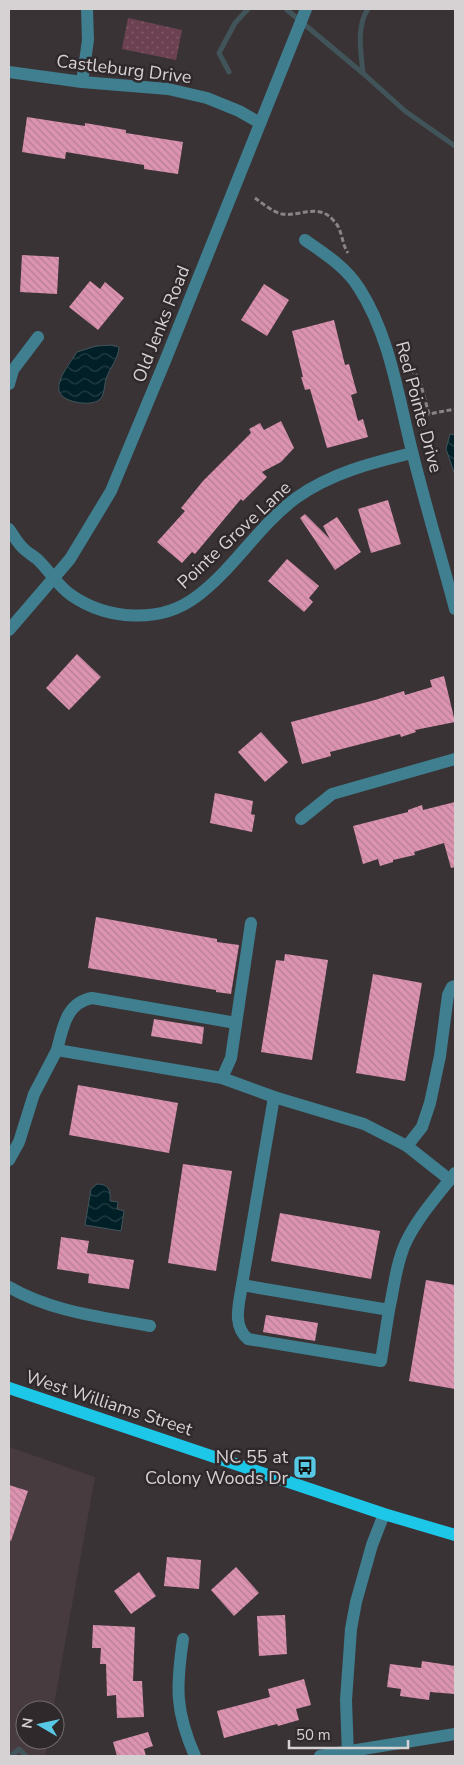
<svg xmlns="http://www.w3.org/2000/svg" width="464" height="1765" font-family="'Nunito Sans',sans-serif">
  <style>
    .built { fill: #483b40 }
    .park { fill: url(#park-dots) }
    .water { fill: url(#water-waves); stroke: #41545a }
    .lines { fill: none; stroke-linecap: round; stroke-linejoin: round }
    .stream { stroke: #41545a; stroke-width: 5 }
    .building { fill: url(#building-back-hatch) }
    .path { stroke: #8a8487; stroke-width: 3; stroke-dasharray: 5 2.5; stroke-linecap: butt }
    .minor { stroke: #3f7f8f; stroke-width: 12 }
    .major { stroke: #1dc7e8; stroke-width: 12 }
    .labels { text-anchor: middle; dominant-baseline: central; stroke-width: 5; stroke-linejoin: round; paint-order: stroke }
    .street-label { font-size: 18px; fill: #d6d1d3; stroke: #30292c }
    .poi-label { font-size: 18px; fill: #d6d1d3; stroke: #30292c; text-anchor: end }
  </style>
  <defs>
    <pattern id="park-dots" width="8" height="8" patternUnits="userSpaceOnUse" patternTransform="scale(1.25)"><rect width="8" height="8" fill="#6c4152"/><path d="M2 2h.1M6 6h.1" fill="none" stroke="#805b6a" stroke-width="1.8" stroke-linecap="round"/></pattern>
    <pattern id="water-waves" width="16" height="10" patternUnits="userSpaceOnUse" patternTransform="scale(1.25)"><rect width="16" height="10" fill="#011f26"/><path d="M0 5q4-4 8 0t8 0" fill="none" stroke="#253e45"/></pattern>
    <pattern id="building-back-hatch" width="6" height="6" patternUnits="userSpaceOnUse" patternTransform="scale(1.25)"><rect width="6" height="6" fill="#dc93b0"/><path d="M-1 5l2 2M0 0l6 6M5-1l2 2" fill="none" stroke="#b57e94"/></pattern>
  </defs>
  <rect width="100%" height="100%" fill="#3a3336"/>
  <polygon class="built" points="9,1447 95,1477 53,1710 25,1710 25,1740 48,1740 45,1756 9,1756"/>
  <polygon class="park" points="128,18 182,30 176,60 122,49"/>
  <g class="water">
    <path d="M 112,345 L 119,347 C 118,360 110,367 106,379 C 104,385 105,396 99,400 C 90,407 60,402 59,390 C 57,378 71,362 77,352 L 96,346 Z"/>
    <polygon points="450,434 455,435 455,475 446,449"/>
    <path d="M 97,1184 C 109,1184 111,1191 110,1201 L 118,1202 L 117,1209 L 124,1211 L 121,1231 L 85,1225 L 91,1189 Z"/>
  </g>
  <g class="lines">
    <g class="stream">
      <polyline points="286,9 365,75 405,111 455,146"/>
      <polyline points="229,72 219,53 235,23 248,9"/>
      <path d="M 363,73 C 361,53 356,26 368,9"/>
      <polyline points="11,1756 19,1749 26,1756"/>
    </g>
  </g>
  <g class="building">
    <polygon points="27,117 85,126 85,123 126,130 126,133 183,142 178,174 144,169 144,165 66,152 65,159 22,152"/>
    <polygon points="22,255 59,257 57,294 20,292"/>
    <polygon points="90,281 100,289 105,282 124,298 98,330 69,307"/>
    <polygon points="264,284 289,300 267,336 241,320"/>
    <polygon points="334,320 345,365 349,364 357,393 351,395 358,421 363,419 368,437 327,448 310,389 305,390 301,377 303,377 292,331"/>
    <polygon points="281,421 294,448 281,462 262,472 267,477 243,501 241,499 195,554 192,552 182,563 157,542 185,511 181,508 203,481 251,433 249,429 260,423 264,430"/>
    <polygon points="388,500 401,544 371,553 358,509"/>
    <polygon points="305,514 330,539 323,526 337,517 361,552 335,570 300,518"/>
    <polygon points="287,559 319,586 309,598 313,602 304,612 268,581"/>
    <polygon points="77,654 101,677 69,710 46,688"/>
    <polygon points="444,676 455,722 415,730 416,732 401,737 400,734 330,752 331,756 302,764 291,722 375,700 404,691 405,695 432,687 430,680"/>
    <polygon points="261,732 288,762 265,782 238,752"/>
    <polygon points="215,793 253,801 251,814 255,815 252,832 210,823"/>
    <polygon points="455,802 455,867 451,868 444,843 414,852 415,855 393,860 393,862 380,866 378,859 363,864 353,826 408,812 408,810 422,805 423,810"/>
    <polygon points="96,917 217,939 217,942 239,945 231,994 216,992 216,990 88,968"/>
    <polygon points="285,954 328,960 312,1060 261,1052 276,960 284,961"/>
    <polygon points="373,974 422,983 405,1081 356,1073"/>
    <polygon points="154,1019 204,1027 202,1044 151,1036"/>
    <polygon points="78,1085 178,1103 169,1153 69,1135"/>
    <polygon points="183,1164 232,1171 216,1271 168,1263"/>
    <polygon points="280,1213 380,1231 371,1279 271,1261"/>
    <polygon points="61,1237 89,1241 87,1253 134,1260 129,1289 88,1283 89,1274 57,1269"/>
    <polygon points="426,1280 455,1285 455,1389 409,1381"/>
    <polygon points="266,1315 318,1323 315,1341 263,1332"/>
    <polygon points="9,1485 28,1491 11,1541 9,1540"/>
    <polygon points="167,1557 201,1560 199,1589 164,1586"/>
    <polygon points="236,1567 259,1593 234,1616 211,1590"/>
    <polygon points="139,1572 156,1596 131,1614 114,1591"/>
    <polygon points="285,1615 287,1654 259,1656 257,1616"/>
    <polygon points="93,1625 135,1627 133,1681 142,1681 144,1717 117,1718 116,1695 107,1696 106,1664 100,1664 101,1648 92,1648"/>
    <polygon points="422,1661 455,1666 455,1694 430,1692 429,1700 400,1696 401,1689 387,1687 390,1664 421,1668"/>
    <polygon points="304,1679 311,1705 296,1709 299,1720 278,1726 277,1724 224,1738 217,1711 270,1697 268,1689"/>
    <polygon points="148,1732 153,1746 144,1749 146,1756 117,1756 113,1742"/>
  </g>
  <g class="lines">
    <g class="path">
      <path d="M 255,198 C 263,204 273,212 282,214 C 301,217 318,202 334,221 C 343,230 341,243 348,253"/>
      <polyline points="405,364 419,378 429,414 455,409"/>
    </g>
    <g class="minor">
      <polyline points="9,72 82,82 168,89 207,98 239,111 260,123"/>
      <polyline points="82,82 88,40 87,9"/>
      <path d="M 305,240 C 325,254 346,267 359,288 C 390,336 398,396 412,451 C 425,504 441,556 455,609"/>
      <polyline points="9,384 13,370 38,337"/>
      <path d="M 9,529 C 13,535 17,542 22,547 C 27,553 35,556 40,562 C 51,573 58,586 71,595 C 107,620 160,624 196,597 C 234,569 258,526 296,498 C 331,473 371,463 412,453"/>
      <polyline points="9,630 70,559 111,491 165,361 306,9"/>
      <polyline points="301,819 332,794 455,759"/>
      <path d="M 57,1050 C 63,1027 66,1003 92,998 L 236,1023"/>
      <polyline points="222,1078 231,1058 251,923"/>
      <path d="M 274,1097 L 242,1285 L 389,1310 C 394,1288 396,1263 406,1242 C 418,1217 438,1195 455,1173"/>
      <polyline points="407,1146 422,1127 430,1103 440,1056 448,995 452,987 455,986"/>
      <polyline points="9,1160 19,1142 34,1094 57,1050 222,1078 274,1097 364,1124 407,1146 450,1180"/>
      <path d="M 242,1285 C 239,1304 232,1326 248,1339 L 381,1361 L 389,1310"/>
      <path d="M 9,1287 C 52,1312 102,1317 150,1326"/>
      <path d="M 183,1639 C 176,1687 175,1711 195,1756"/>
      <polyline points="320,1756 455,1734"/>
      <polyline points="348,1756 346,1700 351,1629 356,1602 372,1545 384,1514"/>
    </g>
    <polyline class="major" points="9,1388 384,1514 455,1535"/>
  </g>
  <defs>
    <g id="bus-square" transform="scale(1.25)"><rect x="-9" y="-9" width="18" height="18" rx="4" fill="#58c9e4" stroke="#30292c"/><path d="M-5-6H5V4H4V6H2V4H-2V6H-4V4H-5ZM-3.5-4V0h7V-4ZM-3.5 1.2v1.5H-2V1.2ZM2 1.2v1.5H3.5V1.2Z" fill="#111"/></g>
  </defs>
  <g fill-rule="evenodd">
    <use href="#bus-square" x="305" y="1467"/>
  </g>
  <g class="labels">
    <g class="street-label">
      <text transform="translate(124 69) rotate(7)">Castleburg Drive</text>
      <text transform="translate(161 324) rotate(-68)">Old Jenks Road</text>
      <text transform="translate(419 407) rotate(75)">Red Pointe Drive</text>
      <text transform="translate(234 535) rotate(-43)">Pointe Grove Lane</text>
      <text transform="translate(109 1403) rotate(18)">West Williams Street</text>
    </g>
    <g class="poi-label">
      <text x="288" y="1457">NC 55 at<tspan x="288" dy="21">Colony Woods Dr</tspan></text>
    </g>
  </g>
  <rect width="464" height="1765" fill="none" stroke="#d6d1d3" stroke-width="20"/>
  <g transform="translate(40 1725) rotate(279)"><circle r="24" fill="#30292c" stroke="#726c6f"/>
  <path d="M0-4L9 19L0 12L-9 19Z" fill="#58c9e4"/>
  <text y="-8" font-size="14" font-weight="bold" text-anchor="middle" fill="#d6d1d3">N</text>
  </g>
  <path d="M289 1740v8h119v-8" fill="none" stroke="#d6d1d3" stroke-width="2.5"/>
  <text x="296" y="1740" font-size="15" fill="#d6d1d3" stroke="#30292c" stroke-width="4" paint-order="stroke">50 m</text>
</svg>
